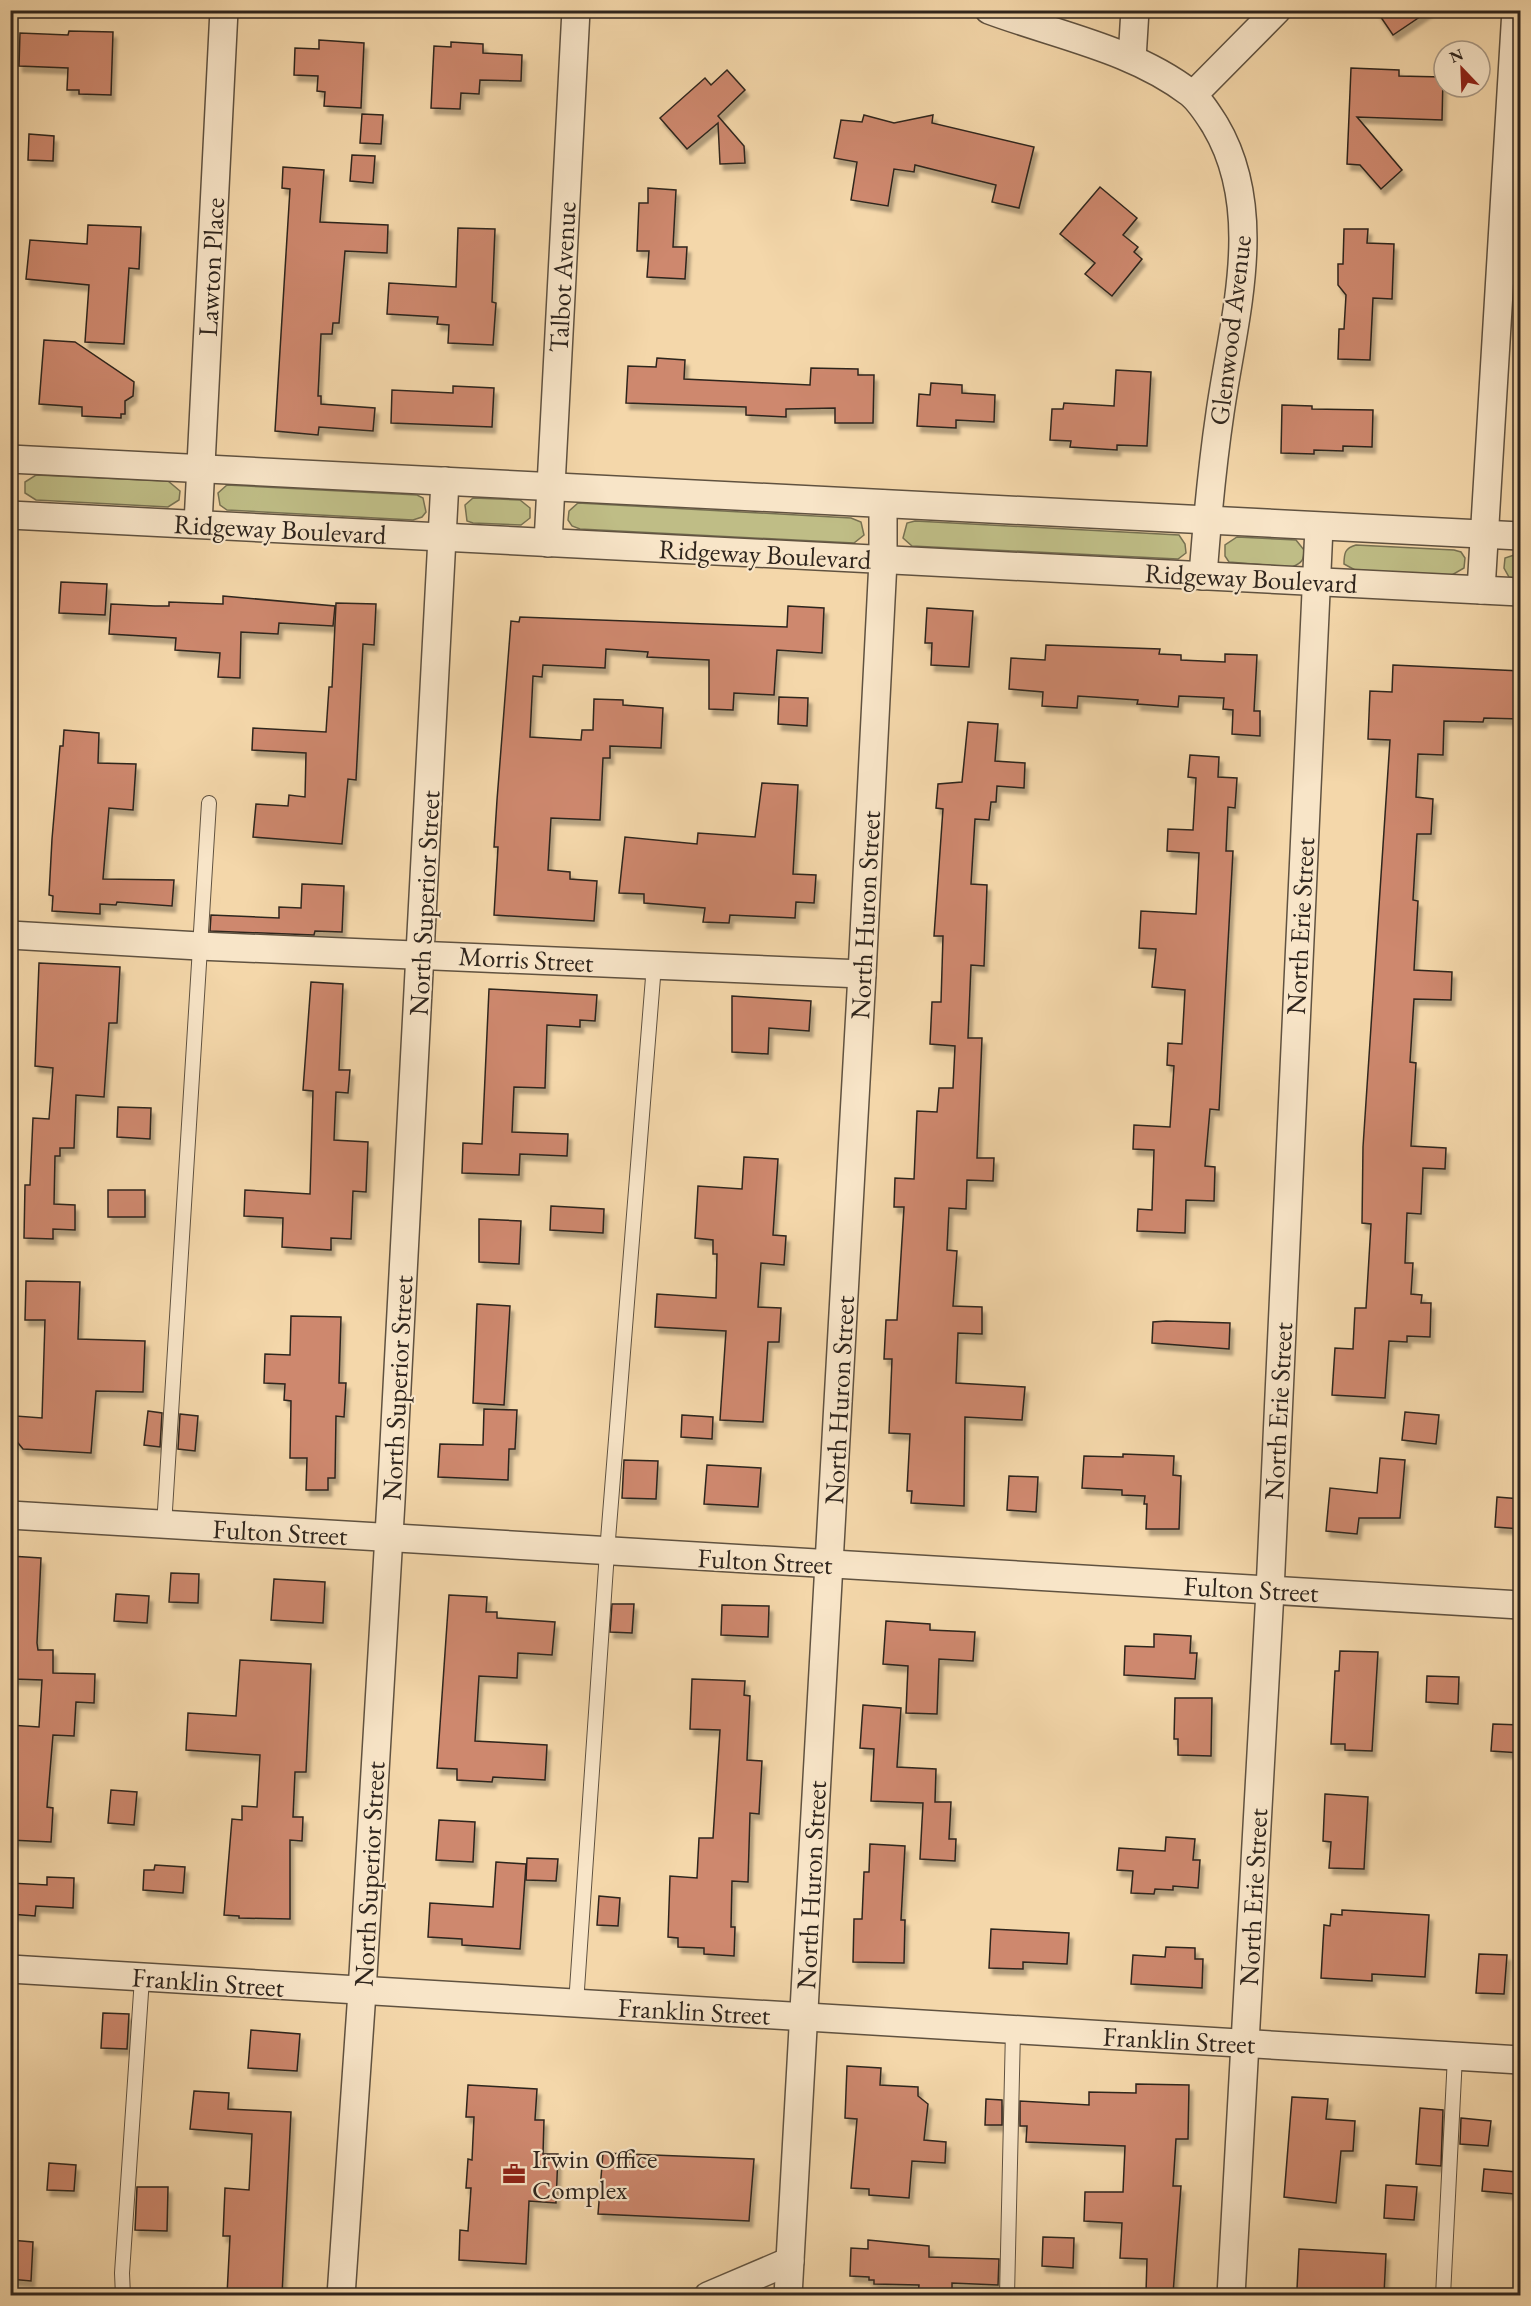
<svg xmlns="http://www.w3.org/2000/svg" width="1531" height="2306" font-family="'EB Garamond',serif">
  <style>
    .green { fill: #bfbd86; stroke: #777152; stroke-width: 1.5 }
    .building { fill: #ce886e; stroke: #2f251d; stroke-width: 1.5; filter: url(#shadow) }
    .lines { fill: none; stroke-linecap: round; stroke-linejoin: round }
    .lane-casing { stroke: #605240; stroke-width: 16 }
    .street-casing { stroke: #605240; stroke-width: 30 }
    .lane { stroke: #f8e5c8; stroke-width: 14 }
    .street { stroke: #f8e5c8; stroke-width: 27 }
    .labels { text-anchor: middle; dominant-baseline: central; stroke-width: 4.5; stroke-linejoin: round; paint-order: stroke }
    .street-label { font-size: 27px; fill: #2f251d; stroke: #f8e5c8 }
    .poi-label { font-size: 27px; fill: #2f251d; stroke: #f8e5c8; text-anchor: start }
  </style>
  <defs>
    <filter id="shadow"><feDropShadow dx="3.5" dy="6" stdDeviation="1.5" flood-color="#0004"/></filter>
  </defs>
  <rect width="100%" height="100%" fill="#f4d7aa"/>
  <filter id="stains"><feTurbulence type="fractalNoise" baseFrequency=".00333" numOctaves="4"/><feColorMatrix values="0 0 0 0 .2 0 0 0 0 .09 0 0 0 0 .02 0 0 0 .5 -.17"/></filter>
  <radialGradient id="worn" r=".72"><stop offset=".6" stop-color="#630" stop-opacity="0"/><stop offset="1" stop-color="#630" stop-opacity=".3"/></radialGradient>
  <g class="green">
    <polygon points="36,475 168,481 180,491 179,500 168,507 36,500 25,493 25,482"/>
    <polygon points="227,485 417,495 423,498 426,512 422,517 413,520 227,510 220,505 218,493"/>
    <polygon points="473,498 520,500 530,508 530,518 521,525 473,523 467,521 465,505"/>
    <polygon points="578,503 851,518 861,522 864,535 854,543 580,529 572,526 568,520 569,511"/>
    <polygon points="915,521 1179,535 1185,544 1186,553 1178,559 912,546 903,538 907,523"/>
    <path d="M 1237,537 L 1296,540 L 1304,550 C 1304,560 1302,563 1292,567 L 1229,562 L 1225,556 L 1225,545 Z"/>
    <path d="M 1356,545 L 1454,550 L 1461,552 L 1465,558 L 1464,568 L 1452,575 L 1355,570 L 1344,564 C 1344,553 1345,548 1356,545 Z"/>
    <polygon points="1520,553 1520,579 1509,577 1504,568 1505,558"/>
  </g>
  <g class="building">
    <polygon points="1376,10 1430,10 1393,35"/>
    <polygon points="69,31 113,32 111,95 79,94 79,90 67,90 68,68 19,66 20,33 68,35"/>
    <polygon points="319,40 364,43 361,108 324,106 325,92 317,91 318,76 294,75 295,48 319,49"/>
    <polygon points="451,42 483,44 483,53 522,55 521,81 480,80 479,94 461,93 460,109 431,108 434,46 451,47"/>
    <polygon points="1351,68 1399,70 1399,76 1443,77 1442,120 1357,117 1402,170 1381,189 1360,165 1347,164"/>
    <polygon points="727,70 745,90 718,116 744,146 745,163 720,164 718,123 687,149 660,118 705,78 711,85"/>
    <polygon points="362,114 383,115 381,144 360,143"/>
    <polygon points="864,115 894,123 933,115 932,123 1034,147 1019,208 992,202 996,185 915,165 914,172 894,169 888,206 851,200 857,162 834,158 841,120 862,122"/>
    <polygon points="29,134 54,136 53,161 28,160"/>
    <polygon points="352,155 375,156 373,183 350,181"/>
    <polygon points="283,167 324,170 320,222 388,225 387,253 345,251 339,323 333,323 332,334 321,334 318,396 321,396 321,404 375,408 373,431 319,427 318,435 275,431 290,189 282,188"/>
    <polygon points="1100,187 1137,218 1123,235 1138,247 1134,252 1142,259 1112,296 1085,274 1095,263 1060,234"/>
    <polygon points="648,188 676,190 673,247 687,247 685,279 647,277 649,251 637,251 639,203 648,203"/>
    <polygon points="88,225 141,227 139,269 129,268 124,344 85,342 89,285 26,279 30,240 87,244"/>
    <polygon points="458,228 495,229 492,302 496,303 493,345 448,343 449,325 437,324 438,317 387,314 389,283 456,287"/>
    <polygon points="1344,229 1368,229 1367,243 1394,244 1392,299 1373,298 1370,360 1338,359 1339,329 1344,329 1346,295 1338,285 1338,264 1343,264"/>
    <polygon points="44,340 75,342 134,382 133,396 125,401 125,414 121,414 121,418 82,416 82,407 39,404"/>
    <polygon points="657,358 685,360 684,379 810,385 811,368 858,369 858,375 874,375 873,423 835,423 835,408 786,409 786,417 746,415 746,407 626,403 628,366 656,367"/>
    <polygon points="1116,370 1151,372 1147,446 1117,445 1117,450 1070,447 1071,441 1050,440 1052,409 1063,409 1064,403 1114,406"/>
    <polygon points="931,383 962,385 962,393 995,395 994,422 956,420 956,428 917,426 919,394 930,395"/>
    <polygon points="453,386 494,388 492,427 391,423 392,390 453,393"/>
    <polygon points="1282,405 1312,406 1312,409 1373,410 1372,447 1343,446 1343,451 1314,450 1314,454 1281,453"/>
    <polygon points="61,582 107,584 105,615 59,613"/>
    <polygon points="223,596 335,606 333,626 279,623 278,634 241,632 240,678 218,677 220,653 175,650 176,638 109,634 111,604 155,606 169,606 169,602 223,604"/>
    <polygon points="336,603 376,604 374,645 363,644 356,780 348,779 342,844 253,837 256,804 288,806 289,795 305,797 306,753 252,750 253,728 326,732 329,687 332,687"/>
    <polygon points="788,606 824,608 822,653 777,650 774,695 734,693 733,710 709,709 709,660 647,657 648,652 606,649 605,668 543,665 542,677 533,676 530,737 581,740 582,730 593,730 594,699 623,700 623,705 663,708 661,748 610,746 610,758 603,758 600,820 551,818 548,870 570,872 570,879 597,881 594,921 494,915 498,847 494,847 497,800 511,621 519,622 520,617 787,627"/>
    <polygon points="927,608 973,611 969,667 931,665 932,643 925,643"/>
    <polygon points="1046,645 1160,649 1159,654 1181,655 1181,660 1225,662 1225,654 1257,655 1254,711 1260,711 1260,736 1232,734 1233,710 1223,709 1224,698 1179,696 1178,707 1137,704 1138,700 1078,696 1077,708 1042,706 1043,692 1009,689 1011,658 1045,660"/>
    <polygon points="1393,665 1521,671 1521,719 1484,718 1483,722 1444,721 1443,755 1418,754 1416,797 1433,799 1431,834 1417,834 1413,900 1418,901 1414,970 1452,972 1451,1000 1414,999 1410,1062 1416,1063 1411,1146 1446,1148 1445,1169 1423,1168 1421,1214 1407,1213 1405,1263 1413,1263 1411,1294 1422,1295 1421,1303 1431,1303 1430,1337 1407,1336 1407,1342 1389,1341 1385,1398 1332,1395 1335,1348 1353,1349 1355,1308 1366,1308 1371,1224 1362,1223 1363,1147 1390,740 1368,739 1370,691 1392,692"/>
    <polygon points="779,697 808,698 807,726 778,724"/>
    <polygon points="968,722 998,724 995,761 1025,763 1024,788 997,786 996,802 991,802 989,820 975,819 971,884 987,885 984,966 971,965 968,1038 982,1038 977,1158 994,1158 993,1181 967,1180 966,1209 949,1208 947,1250 957,1251 953,1306 982,1307 982,1334 958,1333 956,1383 1025,1387 1022,1420 965,1417 964,1506 911,1503 912,1491 907,1491 910,1434 889,1433 892,1359 884,1359 886,1320 897,1320 904,1207 894,1207 895,1178 914,1179 917,1111 937,1112 939,1088 953,1088 955,1046 930,1044 932,1002 941,1002 943,936 934,936 943,809 936,808 938,784 962,782"/>
    <polygon points="64,730 99,733 98,763 136,764 133,810 109,808 103,879 174,880 172,906 117,902 116,905 100,904 100,914 52,911 53,896 49,895 52,839 60,746 63,746"/>
    <polygon points="1190,755 1219,757 1218,777 1237,778 1235,808 1228,807 1226,851 1233,851 1219,1110 1210,1109 1205,1166 1215,1167 1214,1201 1186,1200 1185,1233 1137,1231 1138,1209 1152,1210 1154,1150 1133,1149 1134,1125 1170,1127 1174,1066 1167,1065 1168,1043 1182,1044 1185,990 1152,987 1156,949 1139,948 1141,911 1196,914 1199,853 1167,851 1168,829 1193,830 1196,778 1188,777"/>
    <polygon points="762,783 798,785 793,874 816,875 814,903 796,902 795,918 730,915 729,923 703,922 705,908 644,903 644,894 619,893 625,837 697,844 698,833 755,837"/>
    <polygon points="302,884 344,886 342,932 315,931 314,935 210,931 211,915 279,918 279,907 301,908"/>
    <polygon points="39,963 120,967 117,1023 109,1023 104,1097 76,1095 74,1148 60,1148 60,1156 55,1156 54,1204 75,1205 75,1230 53,1229 53,1239 24,1238 25,1185 30,1185 33,1118 49,1119 53,1068 35,1066"/>
    <polygon points="311,982 343,984 339,1070 350,1070 348,1093 336,1092 334,1140 368,1142 366,1192 353,1191 351,1239 331,1238 331,1250 282,1247 283,1218 244,1216 245,1190 310,1194 313,1091 303,1090"/>
    <polygon points="489,989 597,995 595,1021 580,1020 580,1027 547,1025 545,1088 514,1087 512,1132 568,1134 567,1156 520,1154 519,1175 462,1173 463,1143 482,1144"/>
    <polygon points="732,996 811,1001 809,1031 769,1028 768,1054 732,1052"/>
    <polygon points="118,1107 151,1108 150,1139 117,1137"/>
    <polygon points="744,1157 778,1159 773,1235 786,1236 784,1265 761,1263 758,1307 781,1308 779,1342 768,1342 763,1422 720,1420 726,1331 655,1327 657,1294 716,1298 717,1254 713,1254 713,1240 695,1238 698,1186 742,1189"/>
    <rect x="108" y="1190" width="37" height="27"/>
    <polygon points="551,1206 604,1209 603,1233 550,1230"/>
    <polygon points="479,1219 521,1221 519,1264 479,1262"/>
    <polygon points="26,1281 80,1282 78,1339 145,1341 143,1392 96,1391 91,1453 23,1449 14,1438 16,1416 42,1418 45,1320 25,1320"/>
    <polygon points="477,1304 510,1306 504,1405 473,1403"/>
    <polygon points="291,1316 341,1317 339,1383 346,1383 344,1417 336,1416 335,1478 328,1478 328,1490 306,1490 307,1458 290,1458 291,1401 284,1400 285,1384 264,1383 265,1354 290,1355"/>
    <polygon points="1166,1321 1230,1323 1229,1349 1152,1343 1153,1322"/>
    <polygon points="484,1409 517,1410 515,1449 509,1449 508,1480 438,1477 440,1444 483,1445"/>
    <polygon points="148,1411 162,1413 160,1447 144,1445"/>
    <polygon points="1405,1412 1439,1415 1436,1444 1402,1440"/>
    <polygon points="180,1414 198,1416 195,1451 178,1449"/>
    <polygon points="682,1415 713,1417 712,1439 681,1437"/>
    <polygon points="1123,1454 1174,1456 1173,1475 1181,1476 1179,1529 1146,1529 1147,1504 1144,1504 1145,1496 1122,1495 1122,1490 1082,1488 1084,1456 1123,1457"/>
    <polygon points="1380,1458 1405,1460 1400,1518 1359,1518 1357,1534 1326,1531 1330,1488 1377,1493"/>
    <polygon points="624,1460 658,1461 656,1499 622,1498"/>
    <polygon points="707,1465 761,1468 758,1507 704,1504"/>
    <polygon points="1009,1476 1038,1477 1036,1512 1007,1510"/>
    <polygon points="1497,1497 1521,1499 1521,1529 1495,1527"/>
    <polygon points="10,1556 41,1558 37,1643 38,1650 53,1650 53,1673 95,1674 94,1703 76,1702 74,1736 53,1735 47,1807 53,1808 51,1842 10,1840 10,1725 39,1727 42,1680 14,1679 14,1675 10,1674"/>
    <polygon points="171,1573 199,1574 198,1603 169,1602"/>
    <polygon points="274,1579 325,1582 323,1623 271,1620"/>
    <polygon points="116,1594 149,1596 147,1623 114,1621"/>
    <polygon points="449,1595 487,1597 486,1612 497,1612 497,1618 555,1622 552,1655 518,1653 517,1678 479,1676 475,1741 547,1745 545,1780 493,1777 492,1782 457,1780 457,1769 437,1768"/>
    <polygon points="612,1604 634,1604 632,1633 610,1632"/>
    <polygon points="722,1605 769,1606 768,1637 721,1635"/>
    <polygon points="886,1621 930,1624 930,1630 975,1632 973,1661 939,1659 937,1714 906,1713 908,1666 883,1664"/>
    <polygon points="1154,1634 1191,1636 1190,1653 1197,1653 1195,1679 1124,1675 1125,1646 1154,1647"/>
    <polygon points="1340,1651 1378,1652 1372,1751 1345,1750 1345,1744 1331,1744 1335,1671 1339,1671"/>
    <polygon points="240,1660 311,1664 306,1772 295,1772 293,1817 303,1817 302,1841 290,1840 290,1919 239,1918 239,1916 224,1915 232,1819 242,1820 242,1806 257,1807 260,1755 186,1750 188,1713 236,1716"/>
    <polygon points="1427,1676 1459,1677 1458,1704 1426,1702"/>
    <polygon points="692,1679 745,1681 744,1695 750,1696 747,1760 762,1761 759,1814 750,1813 748,1882 732,1881 731,1927 735,1927 734,1956 704,1954 704,1948 678,1947 678,1938 668,1937 670,1876 697,1878 699,1838 713,1838 720,1730 690,1729"/>
    <polygon points="1175,1698 1212,1698 1211,1756 1178,1755 1178,1739 1174,1739"/>
    <polygon points="863,1705 901,1708 897,1767 936,1769 935,1802 951,1802 949,1839 956,1839 955,1861 920,1859 923,1803 871,1801 874,1749 860,1748"/>
    <polygon points="1493,1724 1521,1725 1521,1753 1491,1751"/>
    <polygon points="111,1790 137,1792 134,1825 108,1823"/>
    <polygon points="1325,1794 1368,1797 1364,1869 1329,1868 1331,1842 1323,1841"/>
    <polygon points="439,1820 475,1822 473,1862 436,1860"/>
    <polygon points="1166,1837 1195,1839 1193,1860 1200,1860 1198,1888 1173,1886 1173,1890 1155,1889 1154,1894 1131,1893 1133,1871 1117,1870 1119,1848 1165,1851"/>
    <polygon points="870,1844 905,1846 901,1920 905,1920 904,1963 853,1962 854,1919 862,1919 864,1872 869,1872"/>
    <polygon points="527,1858 558,1859 556,1881 526,1880"/>
    <polygon points="496,1862 526,1864 520,1949 462,1945 462,1939 428,1937 430,1903 493,1907"/>
    <polygon points="155,1865 185,1867 183,1893 143,1890 144,1870 154,1870"/>
    <polygon points="47,1877 74,1878 73,1908 36,1906 35,1916 10,1914 10,1883 47,1885"/>
    <polygon points="599,1896 620,1898 618,1926 597,1925"/>
    <polygon points="1342,1910 1429,1915 1425,1977 1372,1974 1372,1981 1321,1978 1324,1925 1330,1926 1331,1914 1342,1915"/>
    <polygon points="991,1929 1069,1933 1067,1964 1023,1962 1023,1969 989,1968"/>
    <polygon points="1166,1947 1195,1948 1195,1959 1203,1959 1202,1988 1131,1984 1133,1955 1165,1957"/>
    <polygon points="1479,1954 1507,1955 1504,1994 1476,1993"/>
    <polygon points="103,2013 129,2014 127,2049 101,2048"/>
    <polygon points="251,2030 300,2034 297,2071 248,2068"/>
    <polygon points="847,2066 881,2068 880,2085 918,2087 918,2096 928,2104 924,2140 946,2142 945,2163 912,2161 909,2198 869,2195 869,2189 851,2188 857,2119 845,2118"/>
    <polygon points="1136,2084 1189,2085 1188,2139 1176,2139 1173,2186 1181,2186 1173,2294 1146,2293 1147,2259 1120,2258 1122,2223 1084,2221 1085,2192 1123,2192 1125,2146 1026,2142 1027,2126 1020,2126 1020,2101 1089,2105 1089,2092 1136,2093"/>
    <polygon points="468,2085 537,2089 535,2120 544,2120 543,2154 558,2154 556,2203 529,2201 526,2264 459,2260 460,2230 468,2231 471,2188 466,2188 468,2159 472,2160 474,2117 466,2117"/>
    <polygon points="194,2091 229,2093 228,2109 291,2112 282,2295 227,2295 230,2236 223,2236 225,2188 249,2190 252,2134 190,2129"/>
    <polygon points="1292,2097 1328,2099 1326,2119 1355,2121 1353,2151 1341,2151 1336,2203 1284,2197"/>
    <polygon points="986,2099 1002,2100 1002,2125 985,2125"/>
    <polygon points="1420,2108 1443,2110 1441,2166 1416,2164"/>
    <polygon points="1461,2118 1491,2121 1488,2146 1460,2144"/>
    <polygon points="603,2153 754,2159 749,2221 598,2214"/>
    <polygon points="49,2163 76,2165 74,2191 47,2190"/>
    <polygon points="1484,2169 1517,2172 1515,2194 1482,2191"/>
    <polygon points="1386,2185 1417,2187 1414,2220 1384,2218"/>
    <polygon points="137,2187 168,2187 167,2231 135,2230"/>
    <polygon points="1043,2237 1074,2238 1073,2268 1042,2266"/>
    <polygon points="10,2240 33,2242 31,2281 10,2279"/>
    <polygon points="868,2240 929,2246 929,2257 999,2259 998,2285 952,2283 952,2295 918,2295 919,2285 874,2284 874,2280 869,2280 869,2277 850,2276 851,2248 868,2249"/>
    <polygon points="1299,2249 1386,2254 1384,2294 1297,2289"/>
  </g>
  <g class="lines">
    <g class="lane-casing">
      <g id="lane">
        <polyline points="164,1526 209,803"/>
        <polyline points="576,2004 607,1552 654,965"/>
        <polyline points="123,2296 122,2273 142,1978"/>
        <polyline points="1007,2296 1013,2030"/>
        <polyline points="1443,2296 1455,2056"/>
      </g>
    </g>
    <g class="street-casing">
      <g id="street">
        <path d="M 989,10 C 1056,35 1133,49 1190,93 C 1200,101 1208,114 1215,125 C 1267,212 1233,320 1220,413 C 1212,467 1207,522 1203,576"/>
        <polyline points="1132,59 1135,10"/>
        <polyline points="1193,95 1277,10"/>
        <polyline points="10,459 1520,536"/>
        <polyline points="10,515 1520,592"/>
        <polyline points="198,524 224,10"/>
        <polyline points="548,543 576,10"/>
        <polyline points="1481,590 1516,10"/>
        <polyline points="10,935 199,946 862,974"/>
        <polyline points="10,1515 1520,1605"/>
        <polyline points="10,1969 1520,2060"/>
        <polyline points="341,2296 362,1992 391,1501 445,481"/>
        <polyline points="708,2296 790,2261"/>
        <polyline points="788,2296 862,974 883,561 883,504"/>
        <polyline points="1231,2296 1270,1591 1319,527"/>
      </g>
    </g>
    <use href="#lane" class="lane"/>
    <use href="#street" class="street"/>
  </g>
  <defs>
    <g id="office-bare" transform="scale(1.8)"><path d="M-6-3h4V-5.5h4V-3h4V5H-6ZM-1-4.5V-3h2v-1.5ZM-6 0V1H6V0Z" fill="#8f2418" stroke="#f8e5c8" stroke-width="2.5" paint-order="stroke"/></g>
  </defs>
  <g fill-rule="evenodd">
    <use href="#office-bare" x="514" y="2174"/>
  </g>
  <g class="labels">
    <g class="street-label">
      <text transform="translate(211 267) rotate(-87)">Lawton Place</text>
      <text transform="translate(562 277) rotate(-87)">Talbot Avenue</text>
      <text transform="translate(1230 330) rotate(-83)">Glenwood Avenue</text>
      <text transform="translate(280 529) rotate(3)">Ridgeway Boulevard</text>
      <text transform="translate(765 554) rotate(3)">Ridgeway Boulevard</text>
      <text transform="translate(1251 578) rotate(3)">Ridgeway Boulevard</text>
      <text transform="translate(424 903) rotate(-87)">North Superior Street</text>
      <text transform="translate(865 915) rotate(-87)">North Huron Street</text>
      <text transform="translate(1300 926) rotate(-87)">North Erie Street</text>
      <text transform="translate(526 959) rotate(3)">Morris Street</text>
      <text transform="translate(397 1388) rotate(-87)">North Superior Street</text>
      <text transform="translate(839 1400) rotate(-87)">North Huron Street</text>
      <text transform="translate(1278 1411) rotate(-87)">North Erie Street</text>
      <text transform="translate(280 1532) rotate(3)">Fulton Street</text>
      <text transform="translate(765 1561) rotate(3)">Fulton Street</text>
      <text transform="translate(1251 1589) rotate(3)">Fulton Street</text>
      <text transform="translate(369 1874) rotate(-87)">North Superior Street</text>
      <text transform="translate(811 1885) rotate(-87)">North Huron Street</text>
      <text transform="translate(1253 1897) rotate(-87)">North Erie Street</text>
      <text transform="translate(208 1982) rotate(4)">Franklin Street</text>
      <text transform="translate(694 2011) rotate(3)">Franklin Street</text>
      <text transform="translate(1179 2040) rotate(3)">Franklin Street</text>
    </g>
    <g class="poi-label">
      <text x="532" y="2158">Irwin Office<tspan x="532" dy="31">Complex</tspan></text>
    </g>
  </g>
  <rect width="1531" height="2306" fill="none" stroke="#f4d7aa" stroke-width="36"/>
  <rect x="12" y="12" width="1507" height="2282" fill="none" stroke="#2f251d" stroke-width="3"/>
  <rect x="18" y="18" width="1495" height="2270" fill="none" stroke="#2f251d" stroke-width="1.5"/>
  <g transform="translate(1462 69) rotate(337)"><circle r="28" fill="#f8e5c8" stroke="#a89884" stroke-width="1.5"/>
  <path d="M0-4.5L10 22L0 15L-10 22Z" fill="#8f2418"/>
  <text y="-9" font-size="16" font-weight="bold" text-anchor="middle" fill="#2f251d">N</text>
  </g>
  <rect width="100%" height="100%" filter="url(#stains)"/>
  <rect width="100%" height="100%" fill="url(#worn)"/>
</svg>
